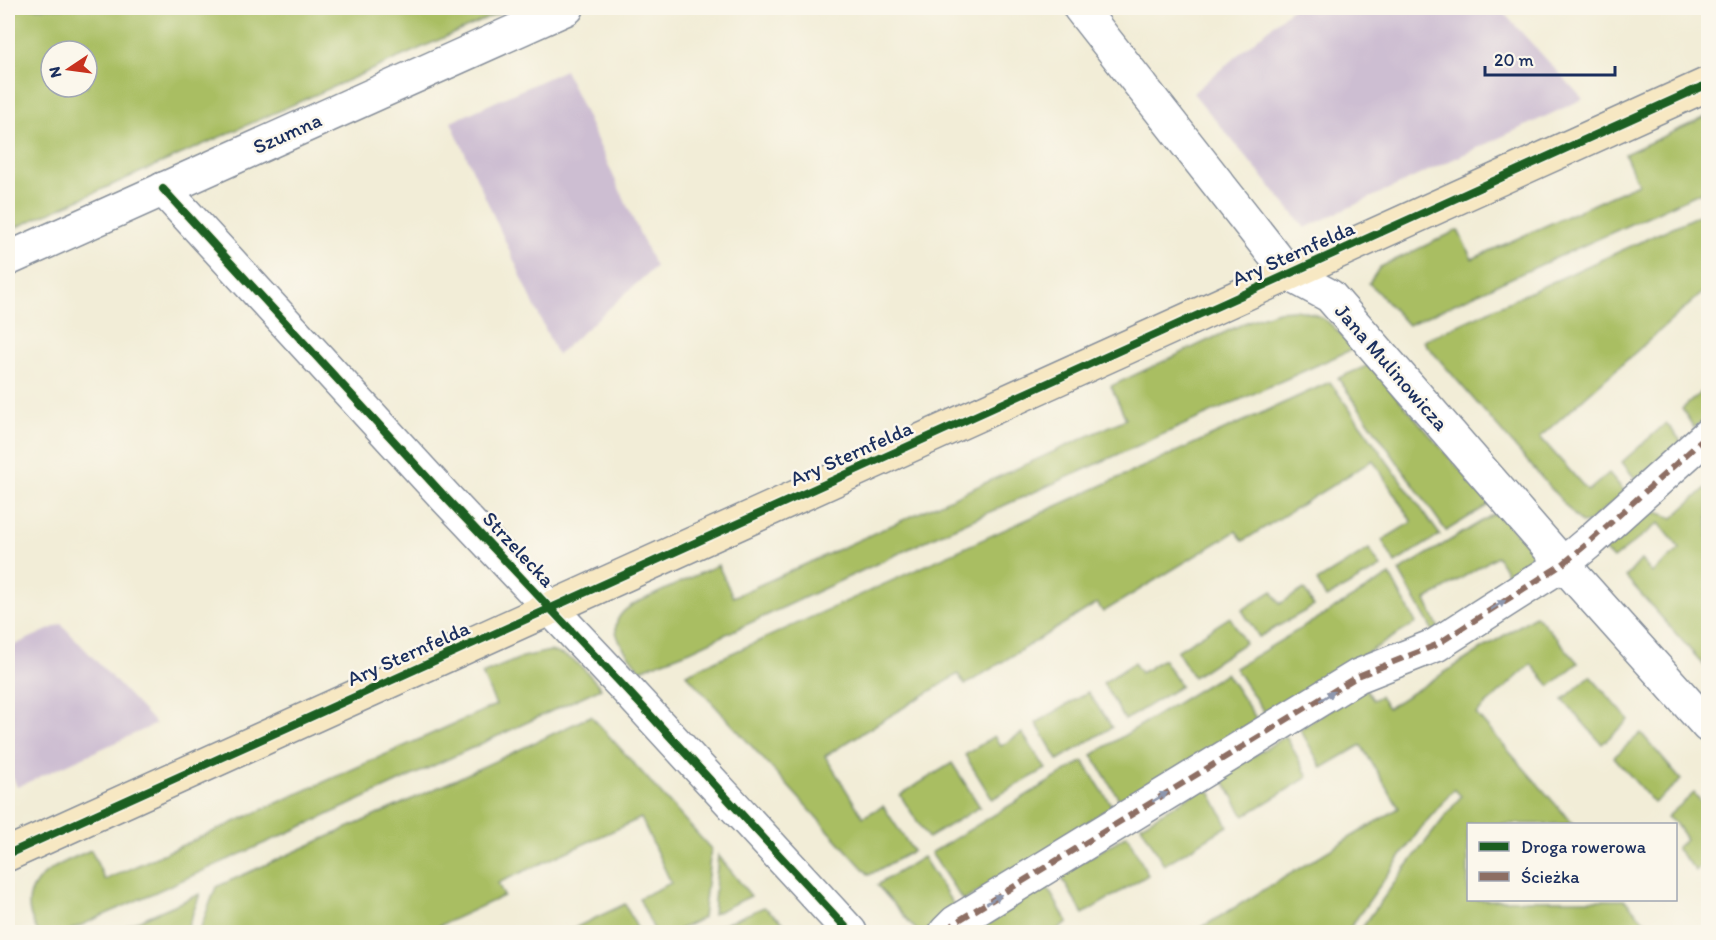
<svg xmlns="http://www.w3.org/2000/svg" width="1716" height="940" font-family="Itim,sans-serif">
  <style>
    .industrial { fill: #cdbed2 }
    .green { fill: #a9be62; stroke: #627660; stroke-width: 1.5; fill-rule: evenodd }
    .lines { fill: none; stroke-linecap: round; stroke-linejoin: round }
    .street-casing { stroke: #868e9a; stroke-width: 36 }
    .secondary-casing { stroke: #868e9a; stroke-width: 36 }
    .street { stroke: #fff; stroke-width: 33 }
    .secondary { stroke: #f7e8c3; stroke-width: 33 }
    .quiet { stroke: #8d6e63; stroke-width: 6; stroke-dasharray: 12 6; stroke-linecap: butt }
    .cycleway-casing { stroke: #fbf7ec; stroke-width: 11 }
    .cycleway { stroke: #1b5e20; stroke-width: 8 }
    .oneway { fill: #8d97ae }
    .labels { text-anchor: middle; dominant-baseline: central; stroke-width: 5; stroke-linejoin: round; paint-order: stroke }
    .street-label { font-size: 21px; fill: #1b2f5e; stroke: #fbf7ec }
  </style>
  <rect width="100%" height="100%" fill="#fbf7ec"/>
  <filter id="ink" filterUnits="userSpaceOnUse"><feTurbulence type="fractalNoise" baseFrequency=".0167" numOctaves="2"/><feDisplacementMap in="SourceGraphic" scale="12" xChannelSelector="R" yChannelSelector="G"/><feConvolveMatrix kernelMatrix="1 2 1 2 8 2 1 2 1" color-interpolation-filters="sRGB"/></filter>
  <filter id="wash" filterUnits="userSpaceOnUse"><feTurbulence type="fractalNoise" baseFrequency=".008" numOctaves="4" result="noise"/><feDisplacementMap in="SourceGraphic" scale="24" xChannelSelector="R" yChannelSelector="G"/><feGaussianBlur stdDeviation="1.35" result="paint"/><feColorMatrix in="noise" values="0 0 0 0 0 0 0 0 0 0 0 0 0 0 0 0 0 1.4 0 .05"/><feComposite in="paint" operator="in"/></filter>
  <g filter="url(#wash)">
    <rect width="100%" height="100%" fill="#f2edd7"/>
    <g class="industrial">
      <polygon points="1293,8 1499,8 1583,99 1305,228 1193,93"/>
      <polygon points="565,70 655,267 557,355 451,122"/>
      <polygon points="61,624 156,724 17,787 8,766 8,648"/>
    </g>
    <g class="green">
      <path d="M 8,8 L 511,8 L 8,231 ZM 51,51 L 87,51 L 87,87 L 51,87 Z"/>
      <polygon points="1708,116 1708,189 1408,325 1369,283 1380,267 1458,230 1472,259 1638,184 1625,154"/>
      <polygon points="1708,211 1708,288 1540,437 1588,491 1609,473 1625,492 1589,522 1581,523 1423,341"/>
      <path d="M 1294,310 C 1324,312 1335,327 1353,349 L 934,537 L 690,651 L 640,670 C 622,646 598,623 636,603 L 718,565 L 733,597 L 1126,419 L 1111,386 L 1249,321 L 1278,311 Z"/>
      <polygon points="1369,365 1490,504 1446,531 1338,378"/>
      <polygon points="1330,382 1440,535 1395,563 1382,540 1412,522 1373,460 1243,541 1236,531 1103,612 1097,603 965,685 958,674 825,756 863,817 883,806 913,851 869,875 686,674"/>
      <polygon points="1708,386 1708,416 1694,428 1682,409"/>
      <polygon points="1666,423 1682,442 1636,480 1622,462"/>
      <polygon points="1708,486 1708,620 1704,625 1708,630 1708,670 1626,577 1641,560 1652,573 1680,549 1659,523 1613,559 1602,548 1646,508 1673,518"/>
      <polygon points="1497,512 1544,563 1513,583 1497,556 1426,600 1439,629 1433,631 1399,571"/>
      <polygon points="1369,549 1381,567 1326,598 1317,581"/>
      <polygon points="1390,575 1416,623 1266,715 1235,668"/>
      <polygon points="1304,589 1314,606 1259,637 1242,610 1272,591 1280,604"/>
      <polygon points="1535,616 1541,620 1578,663 1550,686 1531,664 1476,714 1573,824 1468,824 1468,900 1625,900 1655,932 1359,932 1403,871 1461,796 1454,789 1421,828 1347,932 1194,932 1399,808 1361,745 1322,768 1300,729 1365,687 1373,700 1380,696 1388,708"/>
      <polygon points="1230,617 1245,643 1193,677 1177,651"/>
      <path d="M 550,651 C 576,657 584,669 601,688 L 321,818 L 66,932 L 38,932 C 34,924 29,915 29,906 C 28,873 67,861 91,850 L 105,880 L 496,705 L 482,674 L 523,657 Z"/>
      <polygon points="1163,659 1181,686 1125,720 1103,683 1134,663 1141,673"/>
      <polygon points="1226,673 1258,721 1122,804 1092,755"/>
      <polygon points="1590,676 1629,720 1602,744 1563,700"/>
      <polygon points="1088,692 1112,727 1058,760 1036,723"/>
      <polygon points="591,716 711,849 703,918 674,932 655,932 639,898 671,883 641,818 498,883 504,896 426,932 199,932 216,887 450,782"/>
      <polygon points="1022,733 1046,769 992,799 965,755 994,736 1001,746"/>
      <polygon points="1641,733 1681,780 1654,803 1614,757"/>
      <polygon points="1286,736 1308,777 1244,816 1221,776"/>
      <polygon points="1083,761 1114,809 963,901 931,853"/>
      <polygon points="952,763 980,807 928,838 900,795"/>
      <polygon points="1207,786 1228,826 1164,865 1141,825"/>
      <polygon points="1694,793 1708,810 1708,859 1696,871 1676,848 1686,839 1676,824 1667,817"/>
      <polygon points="1127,835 1148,875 1083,914 1060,875"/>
      <polygon points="718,855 751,896 713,914"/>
      <polygon points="923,857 955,907 925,932 918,932 877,885"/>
      <polygon points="1046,885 1068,923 1053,932 965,932"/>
      <polygon points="200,894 186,932 112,932"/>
      <polygon points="625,904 639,932 574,932 572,929"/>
      <polygon points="764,907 784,923 772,932 705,932"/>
    </g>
  </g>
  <g filter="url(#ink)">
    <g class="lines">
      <g class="street-casing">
        <g id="street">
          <polyline points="1080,8 1289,274 1330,296 1563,564 1708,726"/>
          <polyline points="163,189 447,499 629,692 850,932"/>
          <polyline points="8,259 567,8"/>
          <polyline points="946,932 956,922 1358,676 1436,645 1525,588 1563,564 1588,543 1708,435"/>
        </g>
      </g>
      <g class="secondary-casing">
        <polyline id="secondary" points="8,854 1708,84"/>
      </g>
      <use href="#street" class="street"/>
      <use href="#secondary" class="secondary"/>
      <polyline class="quiet" points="946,932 956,922 1358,676 1436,645 1525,588 1563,564 1588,543 1708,435"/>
      <g class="cycleway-casing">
        <g id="cycleway">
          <polyline points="163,189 447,499 629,692 850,932"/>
          <polyline points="8,854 1708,84"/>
        </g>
      </g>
      <use href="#cycleway" class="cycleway"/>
    </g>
    <defs><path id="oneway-solid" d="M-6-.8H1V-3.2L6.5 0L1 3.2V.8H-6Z" transform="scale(1.5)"/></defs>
    <g class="oneway">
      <use href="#oneway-solid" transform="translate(1498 605) rotate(-33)"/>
      <use href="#oneway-solid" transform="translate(1327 696) rotate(-32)"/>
      <use href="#oneway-solid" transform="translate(1160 797) rotate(-31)"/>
      <use href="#oneway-solid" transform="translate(994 899) rotate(-31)"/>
    </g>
  </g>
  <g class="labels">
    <g class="street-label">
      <text transform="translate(287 133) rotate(-24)">Szumna</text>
      <text transform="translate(1293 253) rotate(-24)">Ary Sternfelda</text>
      <text transform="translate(1392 367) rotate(49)">Jana Mulinowicza</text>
      <text transform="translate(851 453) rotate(-24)">Ary Sternfelda</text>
      <text transform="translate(519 549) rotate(47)">Strzelecka</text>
      <text transform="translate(408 653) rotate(-24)">Ary Sternfelda</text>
    </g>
  </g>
  <rect width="1716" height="940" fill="none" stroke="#fbf7ec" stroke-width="30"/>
  <rect x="1467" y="823" width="210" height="78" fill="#fbf7ec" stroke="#a1a7b3" stroke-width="1.5"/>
  <rect x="1479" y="842" width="30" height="9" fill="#1b5e20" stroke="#a1a7b3" stroke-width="1.5"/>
  <text x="1521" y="853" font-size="18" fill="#1b2f5e">Droga rowerowa</text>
  <rect x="1479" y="872" width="30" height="9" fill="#8d6e63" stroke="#a1a7b3" stroke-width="1.5"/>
  <text x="1521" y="883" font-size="18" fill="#1b2f5e">Ścieżka</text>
  <g transform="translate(69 69) rotate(257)"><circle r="28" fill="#fbf7ec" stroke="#a1a7b3" stroke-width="1.5"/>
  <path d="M0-4.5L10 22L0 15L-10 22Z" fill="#c8321e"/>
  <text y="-9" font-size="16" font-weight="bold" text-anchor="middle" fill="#1b2f5e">N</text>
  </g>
  <path d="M1485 66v9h130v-9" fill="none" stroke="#1b2f5e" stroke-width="3"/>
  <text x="1494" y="66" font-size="18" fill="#1b2f5e" stroke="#fbf7ec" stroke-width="4.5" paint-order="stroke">20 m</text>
</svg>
